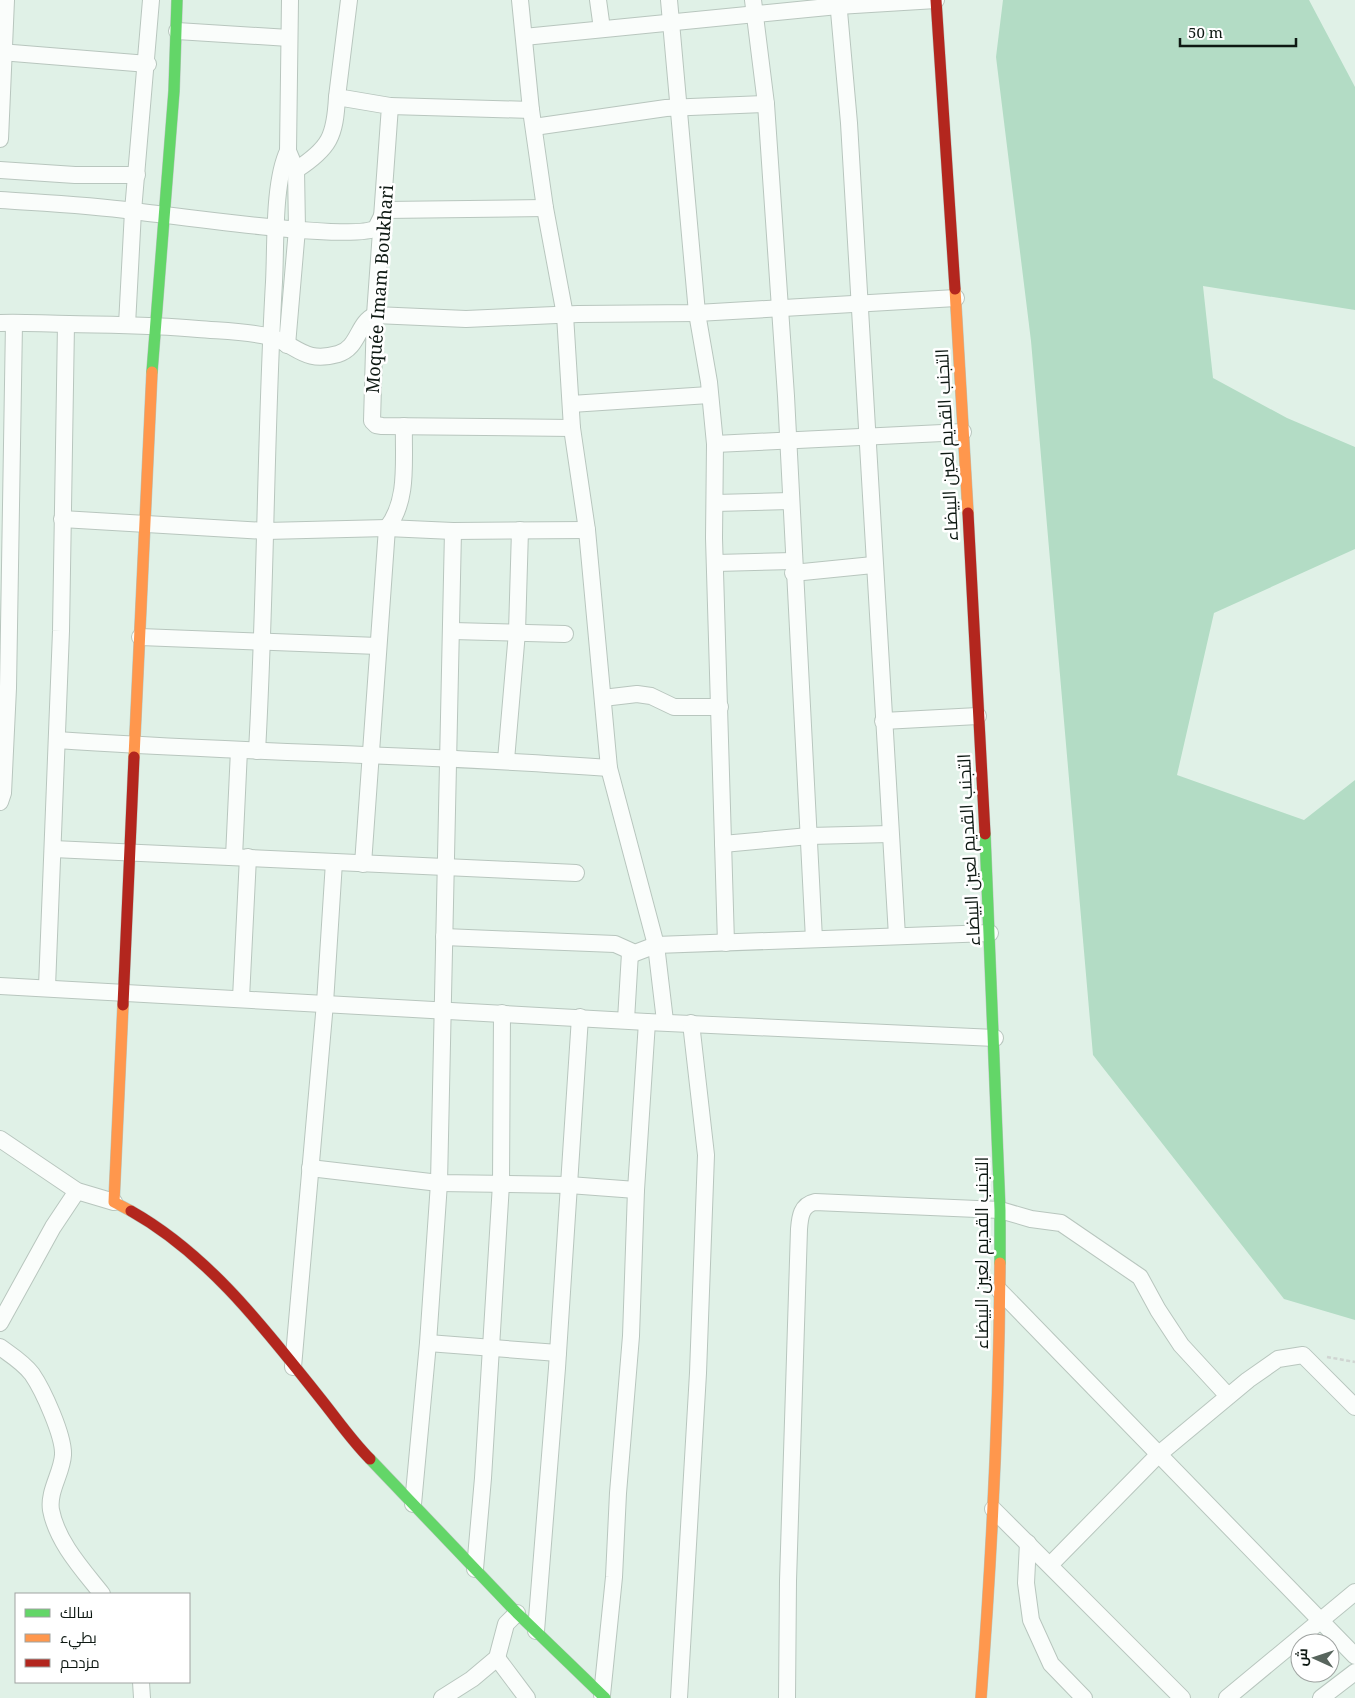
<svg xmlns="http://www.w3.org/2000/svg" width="1355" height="1698" font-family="'Noto Serif',Cairo,serif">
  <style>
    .green { fill: #b3dcc5 }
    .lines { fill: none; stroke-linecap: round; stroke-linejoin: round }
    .street-casing { stroke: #b8c6be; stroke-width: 18 }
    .fast-casing { stroke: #b8c6be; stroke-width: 12 }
    .slow-casing { stroke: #b8c6be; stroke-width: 12 }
    .jam-casing { stroke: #b8c6be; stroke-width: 12 }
    .path { stroke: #d0d5d2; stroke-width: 2.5; stroke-dasharray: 4 2.5; stroke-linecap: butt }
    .street { stroke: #fafdfb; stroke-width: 16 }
    .fast { stroke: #63d668; stroke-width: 11 }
    .slow { stroke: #ff974d; stroke-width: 11 }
    .jam { stroke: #b3261e; stroke-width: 11 }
    .labels { text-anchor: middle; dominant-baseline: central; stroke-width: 5; stroke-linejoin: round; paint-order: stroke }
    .street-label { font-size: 18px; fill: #0e1913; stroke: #fff }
  </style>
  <rect width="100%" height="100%" fill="#e0f1e7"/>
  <polygon class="green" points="1003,0 1309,0 1355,87 1355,310 1203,286 1213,378 1287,418 1355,447 1355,549 1214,613 1177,775 1304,820 1355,780 1355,1320 1284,1299 1093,1055 1031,341 996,57"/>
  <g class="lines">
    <g class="street-casing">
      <g id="street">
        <polyline points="349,0 337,97 390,106 375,315 372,421 376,425 382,426 572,428"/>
        <polyline points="520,0 531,110 545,208 565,315 572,428 587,530 609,768 656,945 665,1021"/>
        <polyline points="598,0 602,29"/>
        <polyline points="669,0 697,313 709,382 715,444 714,538 726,943"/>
        <polyline points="753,0 766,104 786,396 814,939"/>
        <polyline points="838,0 849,123 897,936"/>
        <polyline points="177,31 289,38"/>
        <polyline points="524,37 838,6 936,0"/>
        <polyline points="0,52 148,64"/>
        <polyline points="390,106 531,110"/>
        <polyline points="534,127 666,108 766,104"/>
        <polyline points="0,139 6,0"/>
        <polyline points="0,170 75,175 137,175"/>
        <path d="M 296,170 C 330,148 335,136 337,97"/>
        <path d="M 0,200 C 44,203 89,205 133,211 C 169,215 355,242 376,228 L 385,210 L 545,208"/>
        <path d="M 0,323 C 23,322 46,324 69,324 C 112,325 155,325 198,329 C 221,331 247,331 270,337 C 297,344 303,364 338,354 C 359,348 357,323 375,315 L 466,319 L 578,314 L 697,313 L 956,298"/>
        <polyline points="127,325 133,211 151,0"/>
        <polyline points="287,345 297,229 296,170 288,151"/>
        <polyline points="571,404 709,395"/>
        <polyline points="715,444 963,432"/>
        <polyline points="715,503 790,501"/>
        <polyline points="62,519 266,531 387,528 453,531 587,530"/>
        <polyline points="716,563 793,561"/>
        <polyline points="793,573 873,565"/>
        <polyline points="453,631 565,634"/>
        <polyline points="140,637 378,646"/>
        <polyline points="603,698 637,694 651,696 674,707 720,707"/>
        <polyline points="883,721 978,716"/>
        <path d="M 57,740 C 241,753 425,754 609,768"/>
        <path d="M 257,751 C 266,594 265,438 274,282 C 276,246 273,183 288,151 L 290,0"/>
        <polyline points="506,760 517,632 520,530"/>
        <polyline points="0,802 3,793 8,688 14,323"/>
        <polyline points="723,844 809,836 890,834"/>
        <polyline points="53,849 576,873"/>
        <polyline points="234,857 239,750"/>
        <path d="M 363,864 L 387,528 C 409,500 403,460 404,426"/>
        <polyline points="444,937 615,944 635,953 656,945 990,933"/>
        <polyline points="0,986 647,1022 995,1038"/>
        <polyline points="47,987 61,631 66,324"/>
        <polyline points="241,998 248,857"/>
        <polyline points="626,1020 630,953"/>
        <polyline points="0,1139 77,1191 114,1202"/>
        <polyline points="310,1168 439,1183 569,1185 636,1190"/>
        <polyline points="999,1290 1355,1656"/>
        <polyline points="0,1323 53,1227 77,1191"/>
        <polyline points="428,1343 558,1353"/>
        <path d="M 0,1347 C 11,1355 24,1363 32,1374 C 43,1390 64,1436 63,1455 C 62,1473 48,1491 51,1510 C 57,1542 83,1570 102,1594"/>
        <polyline points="293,1367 325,1003 334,862"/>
        <polyline points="413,1504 428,1343 439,1183 453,531"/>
        <polyline points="993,1509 1182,1698"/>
        <polyline points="1028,1543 1026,1583 1031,1620 1051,1664 1084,1698"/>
        <polyline points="1050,1565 1159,1454 1248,1380 1278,1359 1303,1355 1355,1407"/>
        <polyline points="475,1569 483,1478 501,1184 502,1013"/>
        <polyline points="536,1631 557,1368 580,1017"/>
        <polyline points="497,1658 527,1698"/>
        <polyline points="141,1682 142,1698"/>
        <polyline points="602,1695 614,1577 618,1493 631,1336 636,1190 647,1022"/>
        <polyline points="442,1698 472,1679 497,1658 506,1624 517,1613"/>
        <polyline points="679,1698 698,1373 706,1155 691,1023"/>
        <path d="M 787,1698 L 788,1581 L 799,1229 C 800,1217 801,1205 815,1202 L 1000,1210 L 1031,1219 L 1061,1223 L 1140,1277 L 1158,1310 L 1181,1345 L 1228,1396"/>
        <polyline points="1227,1698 1355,1592"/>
        <polyline points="1321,1698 1355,1672"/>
      </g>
    </g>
    <g class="fast-casing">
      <g id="fast">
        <polyline points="152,372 174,91 177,0"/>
        <polyline points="985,834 1000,1210 1000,1263"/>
        <polyline points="370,1459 517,1613 605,1698"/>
      </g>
    </g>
    <g class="slow-casing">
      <g id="slow">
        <polyline points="955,289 968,513"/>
        <polyline points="134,757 152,372"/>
        <polyline points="123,1005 114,1202 131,1211"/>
        <path d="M 981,1698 C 992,1553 999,1409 1000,1263"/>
      </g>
    </g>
    <g class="jam-casing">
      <g id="jam">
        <polyline points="936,0 955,289"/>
        <polyline points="968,513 985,834"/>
        <polyline points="123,1005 134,757"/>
        <path d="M 131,1211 C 211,1256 268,1333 324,1403 C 339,1422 353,1442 370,1459"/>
      </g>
    </g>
    <polyline class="path" points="1327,1357 1355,1362"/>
    <use href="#street" class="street"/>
    <use href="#fast" class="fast"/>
    <use href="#slow" class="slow"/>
    <use href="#jam" class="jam"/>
  </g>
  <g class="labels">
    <g class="street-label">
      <text transform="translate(379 289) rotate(-86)">Moquée Imam Boukhari</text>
      <text transform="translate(946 445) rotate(-93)">التجنب القديم لعين البيضاء</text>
      <text transform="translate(968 850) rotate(-93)">التجنب القديم لعين البيضاء</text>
      <text transform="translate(981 1253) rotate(-90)">التجنب القديم لعين البيضاء</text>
    </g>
  </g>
  <rect x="15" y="1593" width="175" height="90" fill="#ffffff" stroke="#9fa3a1"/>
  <rect x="25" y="1609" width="25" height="8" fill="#63d668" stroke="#9fa3a1"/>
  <text x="60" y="1618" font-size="15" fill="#0e1913">سالك</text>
  <rect x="25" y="1634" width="25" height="8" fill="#ff974d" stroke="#9fa3a1"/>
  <text x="60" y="1643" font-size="15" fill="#0e1913">بطيء</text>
  <rect x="25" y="1659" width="25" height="8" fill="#b3261e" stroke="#9fa3a1"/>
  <text x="60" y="1668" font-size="15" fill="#0e1913">مزدحم</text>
  <g transform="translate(1315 1658) rotate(273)"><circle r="24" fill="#ffffff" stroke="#9fa3a1"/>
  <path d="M0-4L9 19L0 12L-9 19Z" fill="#58655d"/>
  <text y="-8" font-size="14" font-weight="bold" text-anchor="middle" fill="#0e1913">ش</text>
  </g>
  <path d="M1180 38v8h116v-8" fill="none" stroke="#0e1913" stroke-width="2.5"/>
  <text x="1188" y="38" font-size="15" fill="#0e1913" stroke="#ffffff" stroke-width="4" paint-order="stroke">50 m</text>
</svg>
